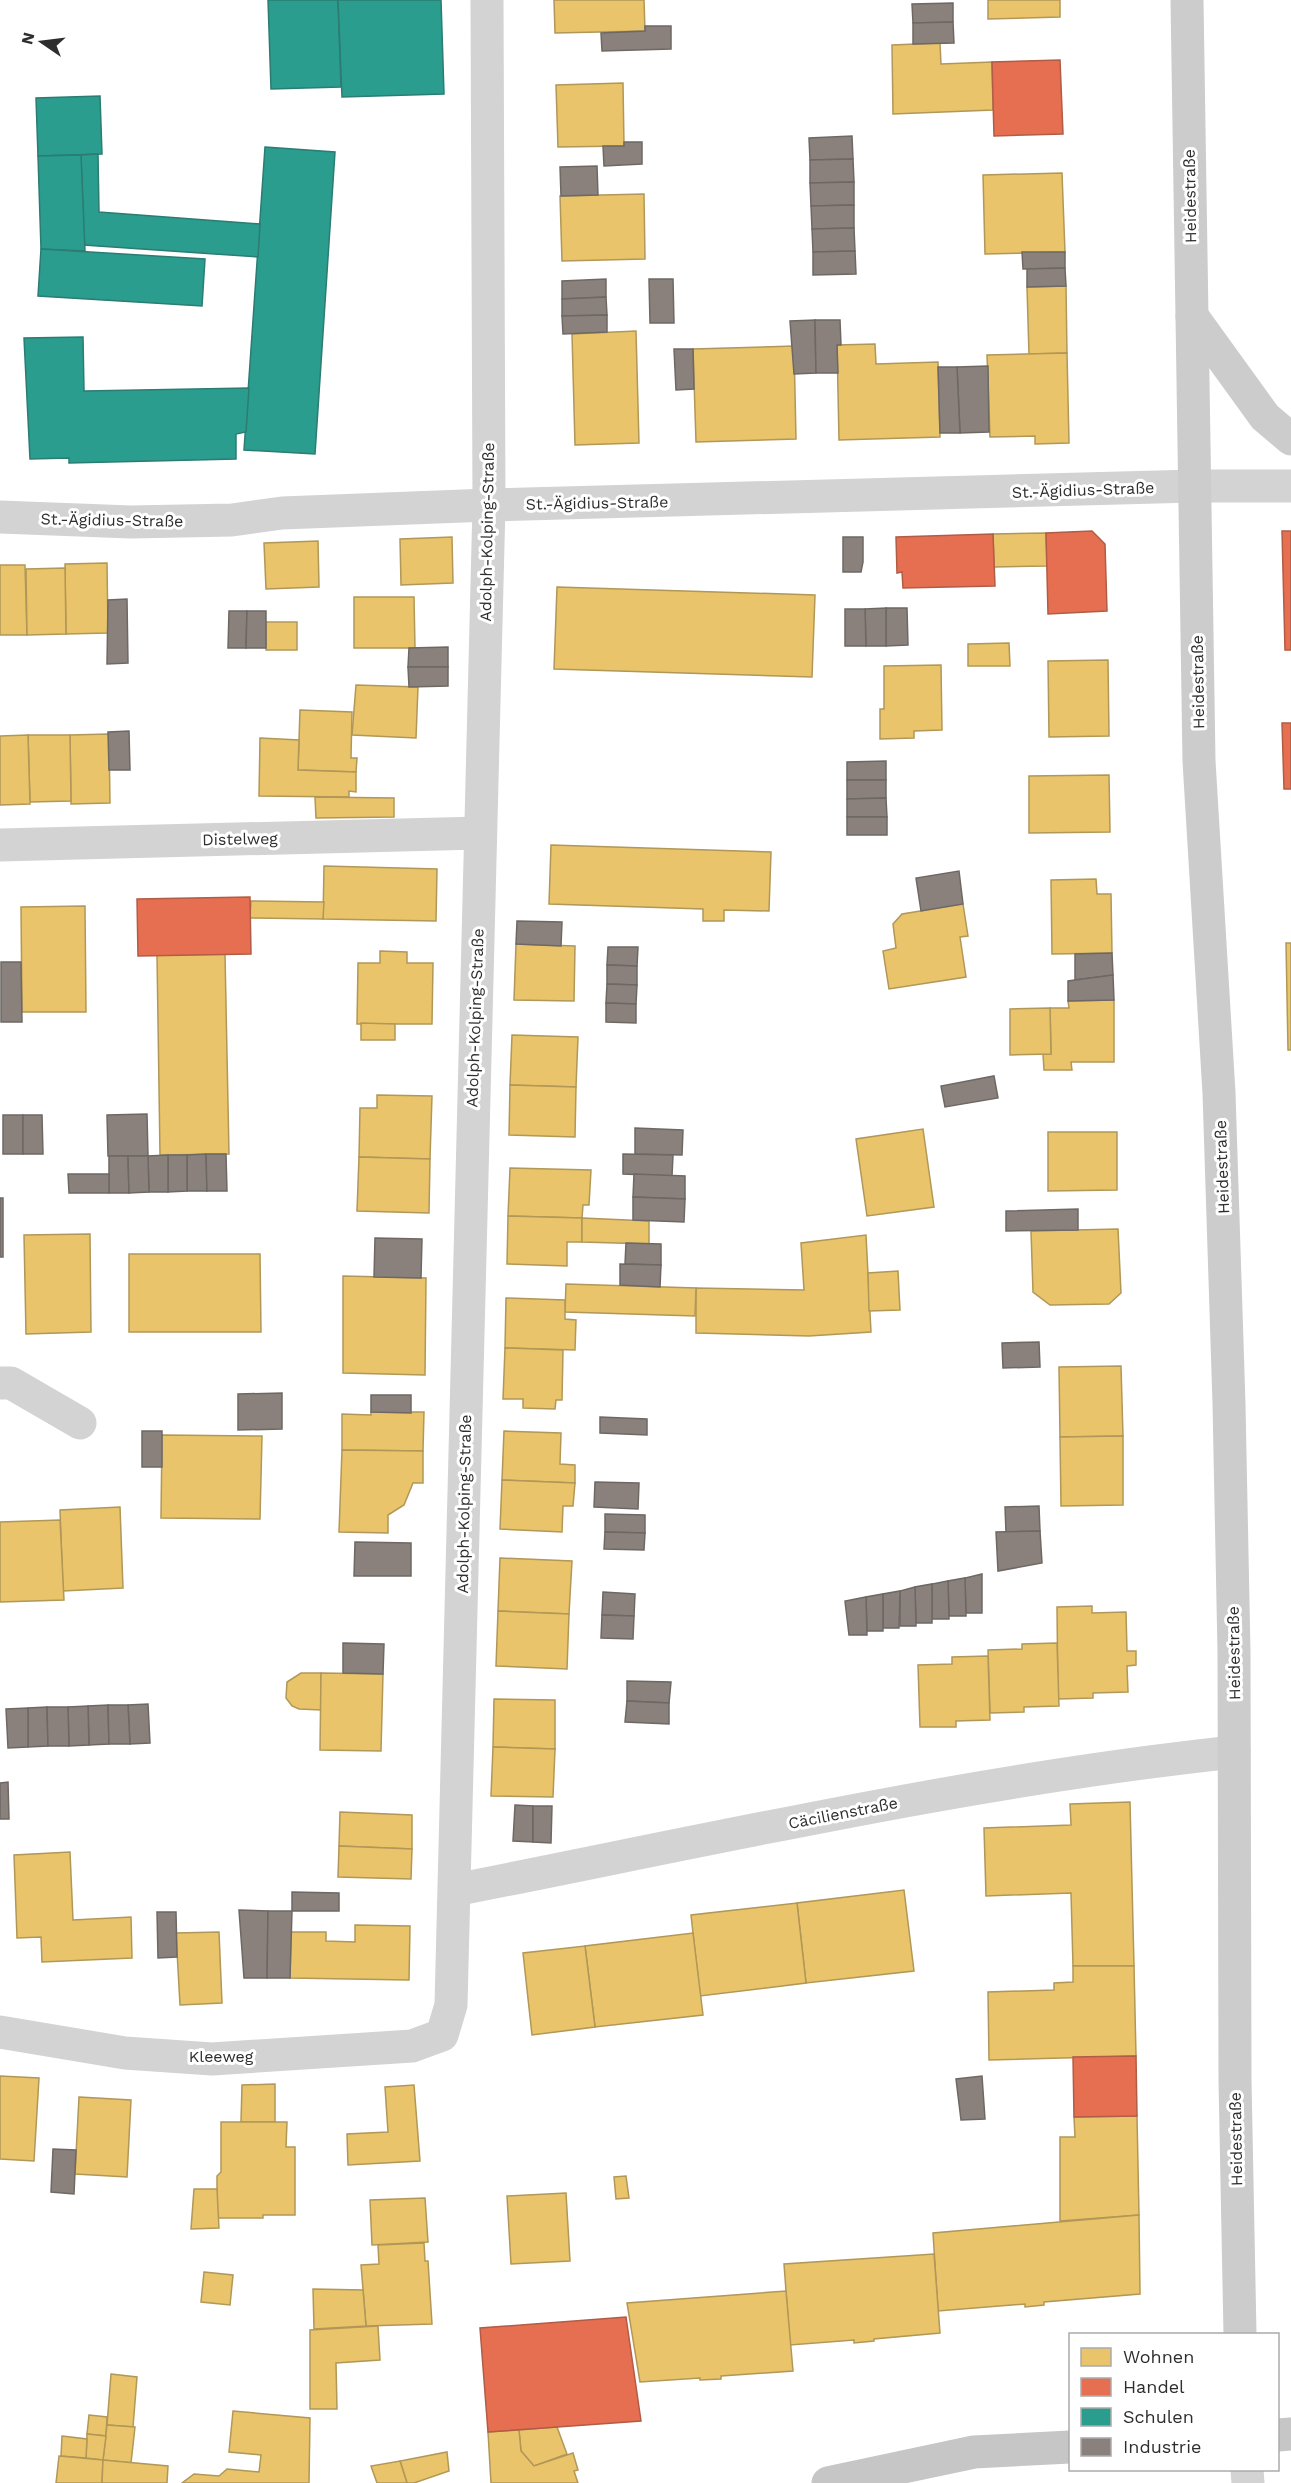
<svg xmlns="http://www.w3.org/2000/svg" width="1291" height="2483" font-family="'Work Sans',sans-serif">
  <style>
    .homes { fill: #e9c46a; stroke: #b19758; stroke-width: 1.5 }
    .shops { fill: #e76f51; stroke: #b05c46; stroke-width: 1.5 }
    .schools { fill: #2a9d8f; stroke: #2b7c72; stroke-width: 1.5 }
    .industry { fill: #8a817c; stroke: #6e6865; stroke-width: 1.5 }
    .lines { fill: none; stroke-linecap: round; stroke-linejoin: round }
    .minor { stroke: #d3d3d3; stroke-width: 33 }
    .tertiary { stroke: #d3d3d3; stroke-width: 33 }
    .secondary { stroke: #ccc; stroke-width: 33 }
    .primary { stroke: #c6c6c6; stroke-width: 33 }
    .labels { text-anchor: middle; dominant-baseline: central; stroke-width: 6; stroke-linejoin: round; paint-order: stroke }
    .street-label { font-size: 16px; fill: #2e2e2e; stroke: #fff }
  </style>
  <rect width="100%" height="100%" fill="#fff"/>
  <g class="homes">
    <polygon points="554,0 644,0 645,31 555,33"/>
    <polygon points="988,0 1060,0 1060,17 988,19"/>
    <polygon points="940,43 941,64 992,62 993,110 893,114 892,45"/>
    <polygon points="623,83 624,146 558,147 556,85"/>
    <polygon points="1062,173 1065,252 985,254 983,175"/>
    <polygon points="644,194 645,259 562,261 560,196"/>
    <polygon points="1066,286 1067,353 1029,354 1027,287"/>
    <polygon points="636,331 639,443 575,445 572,334"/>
    <polygon points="875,344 876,364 938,362 940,437 839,440 837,345"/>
    <polygon points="794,346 796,439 696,442 693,349"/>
    <polygon points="1067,353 1069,443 1035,444 1035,436 990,437 987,355"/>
    <polygon points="1046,533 1047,566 994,567 993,534"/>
    <polygon points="452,537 453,583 401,585 400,539"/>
    <polygon points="318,541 319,587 266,589 264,543"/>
    <polygon points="107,563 108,633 66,634 65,564"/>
    <polygon points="0,565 25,565 27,635 0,635"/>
    <polygon points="65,568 66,634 27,635 26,569"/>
    <polygon points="557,587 815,595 812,677 554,669"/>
    <polygon points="354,597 414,597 415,648 354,648"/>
    <rect x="266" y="622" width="31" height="28"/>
    <polygon points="1009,643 1010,666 968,666 968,644"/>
    <polygon points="1108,660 1109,736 1049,737 1048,661"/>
    <polygon points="941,665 942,730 914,731 914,738 880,739 880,709 884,709 884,666"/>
    <polygon points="356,685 418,687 416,738 352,735"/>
    <polygon points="300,710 352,712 351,758 357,758 356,772 298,770"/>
    <polygon points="109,734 110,803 71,804 70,735"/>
    <polygon points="28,735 70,735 71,801 30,802"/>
    <polygon points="28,735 30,804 0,805 0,736"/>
    <polygon points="260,738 299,740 298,770 356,772 356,792 349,791 349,797 259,796"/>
    <polygon points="1109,775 1110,832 1029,833 1029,776"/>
    <polygon points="315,797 394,798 394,817 316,818"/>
    <polygon points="551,845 771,852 769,911 724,910 724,921 703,921 703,909 549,904"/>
    <polygon points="324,866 437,869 436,921 323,919"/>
    <polygon points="1096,879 1097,894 1111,894 1112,953 1052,954 1051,880"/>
    <polygon points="251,901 324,902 323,919 250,918"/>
    <polygon points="963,904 968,936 960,937 966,977 889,989 883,951 896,948 893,924 902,914"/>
    <polygon points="85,906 86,1012 22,1012 21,907"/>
    <polygon points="1286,943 1291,943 1291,1050 1288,1050"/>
    <polygon points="516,944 575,946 574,1001 514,1000"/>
    <polygon points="380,951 407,952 407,963 433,963 432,1024 357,1024 358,963 380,963"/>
    <polygon points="225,954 229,1154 160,1155 157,955"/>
    <polygon points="1114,1000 1114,1062 1071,1062 1072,1070 1044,1070 1043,1054 1051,1054 1050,1008 1069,1008 1068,1001"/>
    <polygon points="1050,1008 1051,1054 1010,1055 1010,1009"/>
    <polygon points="361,1023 395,1024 395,1040 361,1040"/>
    <polygon points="512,1035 578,1037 576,1087 510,1085"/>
    <polygon points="510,1085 576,1087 575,1137 509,1135"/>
    <polygon points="377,1095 432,1096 430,1159 359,1157 360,1108 377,1108"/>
    <polygon points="923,1129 934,1207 867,1216 856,1139"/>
    <polygon points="1048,1132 1117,1132 1117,1190 1048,1191"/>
    <polygon points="359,1157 430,1159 429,1213 357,1211"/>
    <polygon points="510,1168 591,1170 589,1205 583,1205 582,1218 508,1216"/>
    <polygon points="508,1216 582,1218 582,1242 567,1242 567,1266 507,1264"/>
    <polygon points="582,1218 649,1221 649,1244 582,1242"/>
    <polygon points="1118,1229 1121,1293 1109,1304 1050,1305 1033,1292 1031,1231"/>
    <polygon points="90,1234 91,1332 26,1334 24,1235"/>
    <polygon points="866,1235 871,1332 809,1336 696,1333 696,1288 804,1290 801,1243"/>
    <polygon points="129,1254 260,1254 261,1332 129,1332"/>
    <polygon points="898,1271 900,1310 869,1311 868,1273"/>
    <polygon points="343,1276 426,1278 425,1375 343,1373"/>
    <polygon points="566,1284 696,1288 695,1316 565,1312"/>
    <polygon points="506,1298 565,1300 565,1319 576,1320 575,1350 505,1348"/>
    <polygon points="505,1348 563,1350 562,1400 556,1400 555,1409 523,1408 523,1399 503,1399"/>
    <polygon points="1121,1366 1123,1436 1060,1437 1059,1367"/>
    <polygon points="371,1412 424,1412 423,1451 342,1450 342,1414 371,1415"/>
    <polygon points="504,1431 561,1433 560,1464 575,1465 575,1483 502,1480"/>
    <polygon points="162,1435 262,1436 260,1519 161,1518"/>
    <polygon points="1123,1436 1123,1505 1061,1506 1060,1437"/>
    <polygon points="342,1450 423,1451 423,1483 413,1483 404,1505 388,1515 388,1533 339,1532"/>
    <polygon points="502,1480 575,1483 573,1506 563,1506 562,1532 500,1529"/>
    <polygon points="120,1507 123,1588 63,1591 60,1510"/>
    <polygon points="60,1520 64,1600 0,1602 0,1522"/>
    <polygon points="500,1558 572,1561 569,1614 498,1611"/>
    <polygon points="1092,1606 1092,1613 1126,1612 1127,1651 1136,1651 1136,1665 1127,1666 1128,1692 1093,1693 1093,1698 1058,1699 1057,1607"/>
    <polygon points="498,1611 569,1614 567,1669 496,1666"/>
    <polygon points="1057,1643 1059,1706 1024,1707 1024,1712 990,1713 988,1650 1022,1649 1022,1644"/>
    <polygon points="988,1656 990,1720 956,1721 956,1727 920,1727 918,1665 952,1664 952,1657"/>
    <polygon points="301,1673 321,1673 321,1710 299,1709 292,1706 286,1698 287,1682"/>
    <polygon points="321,1673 383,1674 381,1751 320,1750"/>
    <polygon points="494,1699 555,1700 555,1749 493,1747"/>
    <polygon points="493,1747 555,1749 553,1797 491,1796"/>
    <polygon points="1130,1802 1134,1966 1073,1966 1071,1893 986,1896 984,1828 1071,1825 1070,1804"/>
    <polygon points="340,1812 412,1815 412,1849 339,1846"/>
    <polygon points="339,1846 412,1849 411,1879 338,1877"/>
    <polygon points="70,1852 73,1920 131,1917 132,1958 42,1962 41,1937 17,1938 14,1855"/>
    <polygon points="904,1890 914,1971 806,1983 797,1903"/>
    <polygon points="797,1903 806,1983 700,1996 691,1915"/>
    <polygon points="355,1925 410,1926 409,1980 290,1978 291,1932 326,1932 326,1941 355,1942"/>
    <polygon points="219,1932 222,2003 180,2005 176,1933"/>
    <polygon points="693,1933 703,2015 595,2027 585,1946"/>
    <polygon points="585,1946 595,2027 532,2035 523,1953"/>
    <polygon points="1073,1966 1134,1966 1136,2056 989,2060 988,1992 1054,1990 1054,1983 1073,1982"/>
    <polygon points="0,2076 39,2078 34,2161 0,2159"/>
    <polygon points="275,2084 275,2122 241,2122 242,2085"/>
    <polygon points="414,2085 420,2161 348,2165 347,2134 388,2132 385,2087"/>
    <polygon points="79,2097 131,2100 127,2177 75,2174"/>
    <polygon points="1137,2116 1139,2215 1060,2221 1060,2137 1075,2137 1074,2117"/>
    <polygon points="221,2122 287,2122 286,2147 295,2147 295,2215 263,2215 263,2218 217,2218 217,2176 221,2172"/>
    <polygon points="626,2176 629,2198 616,2199 614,2177"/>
    <polygon points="194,2189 217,2189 219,2228 191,2229"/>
    <polygon points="566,2193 570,2261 511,2264 507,2196"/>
    <polygon points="425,2198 428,2242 372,2245 370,2200"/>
    <polygon points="1139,2215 1140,2294 1044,2302 1044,2305 1025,2307 1025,2304 938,2311 933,2233"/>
    <polygon points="424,2243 425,2261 428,2261 432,2324 366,2326 361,2265 379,2264 378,2245"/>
    <polygon points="934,2254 940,2333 874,2339 874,2341 854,2343 854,2340 790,2345 784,2264"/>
    <polygon points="204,2272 233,2275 230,2305 201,2302"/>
    <polygon points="313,2289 363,2290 366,2326 314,2329"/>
    <polygon points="786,2291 793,2371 721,2376 721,2379 700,2380 700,2378 640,2382 627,2303"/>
    <polygon points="378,2326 380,2360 336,2363 337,2409 310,2409 310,2330"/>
    <polygon points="111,2374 137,2377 133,2427 107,2425"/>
    <polygon points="233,2411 310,2418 309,2483 182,2483 194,2474 219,2476 227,2469 259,2472 261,2455 229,2452"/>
    <polygon points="89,2415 107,2417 106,2436 87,2434"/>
    <polygon points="107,2425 135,2427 131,2463 103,2460"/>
    <polygon points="557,2427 567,2454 534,2466 521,2451 519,2430"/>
    <polygon points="519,2430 521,2451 534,2466 573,2453 578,2470 574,2471 578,2483 491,2483 488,2432"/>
    <polygon points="87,2434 106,2436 103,2460 86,2458"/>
    <polygon points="62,2436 87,2439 86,2458 61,2456"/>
    <polygon points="447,2452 449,2471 414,2483 407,2483 400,2461"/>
    <polygon points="59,2456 103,2460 102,2483 56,2483"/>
    <polygon points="103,2460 168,2466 167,2483 102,2483"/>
    <polygon points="400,2461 407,2483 377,2483 371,2466"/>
  </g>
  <g class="shops">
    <polygon points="1060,60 1063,134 994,136 992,62"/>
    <polygon points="1092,531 1105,544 1107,611 1048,614 1046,533"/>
    <polygon points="1282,531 1291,531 1291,650 1285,650"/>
    <polygon points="993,534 995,586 903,588 902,572 897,573 896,537"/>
    <polygon points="1282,723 1291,723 1291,789 1284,789"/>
    <polygon points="250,897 251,954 138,956 137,899"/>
    <polygon points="1136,2056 1137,2116 1074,2117 1073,2057"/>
    <polygon points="626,2317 641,2421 488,2432 480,2328"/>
  </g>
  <g class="schools">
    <polygon points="268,0 338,0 341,87 271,89"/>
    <polygon points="338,0 441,0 444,94 342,97"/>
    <polygon points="100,96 102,154 38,156 36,98"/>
    <polygon points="265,147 335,152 315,454 244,450"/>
    <polygon points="98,154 99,212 260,224 258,257 84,245 81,155"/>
    <polygon points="81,155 85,251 41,249 38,156"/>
    <polygon points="41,249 205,259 202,306 38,296"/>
    <polygon points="83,337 84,391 249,388 246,432 236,434 236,459 69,463 69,458 30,459 24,338"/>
  </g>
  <g class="industry">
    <polygon points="953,3 953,22 913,23 912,4"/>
    <polygon points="953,22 954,43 913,44 913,23"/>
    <polygon points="645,26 671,26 671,49 602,51 601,33 645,31"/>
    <polygon points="852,136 853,159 810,160 809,138"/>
    <polygon points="624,142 642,142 642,164 604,166 603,146 624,146"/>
    <polygon points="853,159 854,182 810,183 810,160"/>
    <polygon points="597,166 598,195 561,196 560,167"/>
    <polygon points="854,182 854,205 811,206 810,183"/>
    <polygon points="854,205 854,228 812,229 811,206"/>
    <polygon points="854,228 855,251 813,252 812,229"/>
    <polygon points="855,251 856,274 813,275 813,252"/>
    <polygon points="1022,252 1065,252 1065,268 1023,269"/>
    <polygon points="1065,268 1066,286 1027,287 1027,269"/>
    <polygon points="606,279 606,297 562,299 562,281"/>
    <polygon points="649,279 673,279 674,323 650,323"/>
    <polygon points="606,297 607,315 562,316 562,299"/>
    <polygon points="607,315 607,332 563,334 562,316"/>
    <polygon points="815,320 816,373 794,374 790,321"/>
    <polygon points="815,320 840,320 841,345 837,345 838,373 816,373"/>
    <polygon points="674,349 693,349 694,389 676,390"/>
    <polygon points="988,366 989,432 960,433 957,367"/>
    <polygon points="938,367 957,367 960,433 940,433"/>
    <polygon points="843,537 863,537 863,562 861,572 843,572"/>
    <polygon points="127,599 128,663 107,664 108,600"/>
    <polygon points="886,608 907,608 908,645 886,646"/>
    <polygon points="886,608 886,646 866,646 865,609"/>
    <polygon points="845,609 865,609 866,646 845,646"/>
    <polygon points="229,611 247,611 246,648 228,648"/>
    <polygon points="247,611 266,611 266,648 246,648"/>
    <polygon points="448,647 448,667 408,667 409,648"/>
    <polygon points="408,667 448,667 448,686 409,687"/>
    <polygon points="129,731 130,770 109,770 108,732"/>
    <polygon points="886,761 886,780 847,780 847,762"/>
    <polygon points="847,780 886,780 886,798 847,799"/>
    <polygon points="886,798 887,817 847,817 847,799"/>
    <rect x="847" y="817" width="40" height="18"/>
    <polygon points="959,871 963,904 921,911 916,878"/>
    <polygon points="517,921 562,922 561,946 516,944"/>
    <polygon points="608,947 638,947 637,966 607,965"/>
    <polygon points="1112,953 1113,975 1075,980 1075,954"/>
    <polygon points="1,962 21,962 22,1022 1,1022"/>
    <polygon points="607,965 637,966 637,985 607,984"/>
    <polygon points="1113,975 1114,1000 1068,1001 1068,981"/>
    <polygon points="607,984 637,985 636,1004 606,1003"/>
    <polygon points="606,1003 636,1004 636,1023 606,1022"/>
    <polygon points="994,1076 998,1098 945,1107 941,1086"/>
    <polygon points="147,1114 148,1156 108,1156 107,1115"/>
    <rect x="3" y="1115" width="20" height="39"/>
    <polygon points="23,1115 42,1115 43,1154 23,1154"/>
    <polygon points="635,1128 683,1130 682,1155 635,1154"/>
    <polygon points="206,1154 207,1191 187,1191 187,1155"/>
    <polygon points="206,1154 226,1154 227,1191 207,1191"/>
    <polygon points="623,1154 673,1155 672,1176 623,1174"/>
    <polygon points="168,1155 187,1155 187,1191 168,1192"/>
    <polygon points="168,1155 168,1192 149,1192 148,1156"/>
    <polygon points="109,1156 128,1156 129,1193 109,1193"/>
    <polygon points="128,1156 148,1156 149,1192 129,1193"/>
    <polygon points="68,1174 109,1174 109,1193 69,1193"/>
    <polygon points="634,1174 685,1176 685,1199 633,1197"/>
    <polygon points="633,1197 685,1199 684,1222 633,1220"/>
    <rect x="0" y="1198" width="3" height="59"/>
    <polygon points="1078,1209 1078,1230 1006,1231 1006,1211"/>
    <polygon points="375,1238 422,1239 421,1278 374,1277"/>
    <polygon points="626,1243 661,1244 661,1265 625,1264"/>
    <polygon points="620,1264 661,1265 660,1287 620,1285"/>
    <polygon points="1039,1342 1040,1367 1003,1368 1002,1343"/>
    <polygon points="282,1393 282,1429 238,1430 238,1394"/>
    <polygon points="371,1395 411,1395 411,1413 371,1412"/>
    <polygon points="600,1417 647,1419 647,1435 600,1433"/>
    <rect x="142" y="1431" width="20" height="36"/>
    <polygon points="595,1482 639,1483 638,1509 594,1507"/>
    <polygon points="1039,1506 1040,1531 1006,1532 1005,1507"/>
    <polygon points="605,1514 645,1515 645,1533 605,1532"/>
    <polygon points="1040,1531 1042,1563 998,1571 996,1532"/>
    <polygon points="605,1532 645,1533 644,1550 604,1549"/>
    <polygon points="355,1542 411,1543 411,1576 354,1576"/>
    <polygon points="982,1574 982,1613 966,1613 965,1578"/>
    <polygon points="965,1578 966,1616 949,1616 948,1581"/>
    <polygon points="948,1581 949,1619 932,1619 932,1584"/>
    <polygon points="932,1584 932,1623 916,1623 915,1587"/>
    <polygon points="915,1587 916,1626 900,1626 900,1591"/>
    <polygon points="900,1591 899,1628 883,1628 883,1594"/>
    <polygon points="603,1592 635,1594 634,1616 602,1615"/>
    <polygon points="883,1594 883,1631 867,1631 866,1597"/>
    <polygon points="866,1597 867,1635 849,1635 845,1601"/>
    <polygon points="602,1615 634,1616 633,1639 601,1638"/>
    <polygon points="343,1643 384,1644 383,1674 343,1673"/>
    <polygon points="627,1681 671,1682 669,1703 627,1701"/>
    <polygon points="627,1701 669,1703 669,1724 625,1722"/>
    <polygon points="148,1704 150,1743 130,1744 128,1705"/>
    <polygon points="108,1705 109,1744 89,1745 88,1706"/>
    <polygon points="108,1705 128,1705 130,1744 109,1744"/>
    <polygon points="88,1706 89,1745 69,1746 68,1707"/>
    <polygon points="47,1707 48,1746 28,1747 28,1708"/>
    <polygon points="47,1707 68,1707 69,1746 48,1746"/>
    <polygon points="28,1708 28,1747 8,1748 6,1709"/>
    <polygon points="8,1782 9,1819 0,1819 0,1783"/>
    <polygon points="515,1805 533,1806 533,1842 513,1841"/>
    <polygon points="533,1806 552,1806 551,1843 533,1842"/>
    <polygon points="292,1892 339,1893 339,1911 292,1911"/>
    <polygon points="239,1910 268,1911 267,1978 244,1978"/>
    <polygon points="268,1911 292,1911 290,1978 267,1978"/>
    <polygon points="157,1912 176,1912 177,1957 158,1958"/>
    <polygon points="982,2076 985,2119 961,2120 956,2079"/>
    <polygon points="53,2149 76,2150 74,2194 51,2192"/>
  </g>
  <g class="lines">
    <g class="minor">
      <polyline points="0,517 131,522 232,520 282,513 489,505 1195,486 1291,486"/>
      <polyline points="0,845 480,833"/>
      <polyline points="0,1383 11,1383 80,1423"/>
      <path d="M 455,1890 C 714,1839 972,1780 1234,1752"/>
      <polyline points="0,2032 125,2053 212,2059 412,2046 442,2035 451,2005 489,505 487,0"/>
    </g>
    <polyline class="tertiary" points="1247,2470 1248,2483"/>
    <g class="secondary">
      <polyline points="1187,0 1199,761 1219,1093 1229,1404 1234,1652 1235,2080 1240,2334"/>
      <polyline points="1192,316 1265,417 1291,439"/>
    </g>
    <g class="primary">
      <polyline points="1278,2435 1291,2434"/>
      <polyline points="828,2483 974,2452 1070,2447"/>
    </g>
  </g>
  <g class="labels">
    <g class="street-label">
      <text transform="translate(1190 196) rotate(-91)">Heidestraße</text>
      <text transform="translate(1083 490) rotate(-2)">St.-Ägidius-Straße</text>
      <text transform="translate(597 503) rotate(-1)">St.-Ägidius-Straße</text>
      <text transform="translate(112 520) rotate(1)">St.-Ägidius-Straße</text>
      <text transform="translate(487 532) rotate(-89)">Adolph-Kolping-Straße</text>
      <text transform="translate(1198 682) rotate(-91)">Heidestraße</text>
      <text transform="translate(240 839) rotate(-1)">Distelweg</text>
      <text transform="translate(475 1018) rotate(-88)">Adolph-Kolping-Straße</text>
      <text transform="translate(1222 1167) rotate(-92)">Heidestraße</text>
      <text transform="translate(464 1504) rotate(-89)">Adolph-Kolping-Straße</text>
      <text transform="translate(1234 1653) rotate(-91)">Heidestraße</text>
      <text transform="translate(843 1813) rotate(-11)">Cäcilienstraße</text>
      <text x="221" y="2056">Kleeweg</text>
      <text transform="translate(1236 2139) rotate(-91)">Heidestraße</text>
    </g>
  </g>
  <rect x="1069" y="2333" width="210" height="138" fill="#ffffff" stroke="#ababab" stroke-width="1.5"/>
  <rect x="1081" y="2348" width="30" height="18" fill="#e9c46a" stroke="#ababab" stroke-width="1.5"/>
  <text x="1123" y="2363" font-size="18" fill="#2e2e2e">Wohnen</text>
  <rect x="1081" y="2378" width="30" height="18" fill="#e76f51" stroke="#ababab" stroke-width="1.5"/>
  <text x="1123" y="2393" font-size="18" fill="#2e2e2e">Handel</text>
  <rect x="1081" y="2408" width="30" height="18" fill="#2a9d8f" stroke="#ababab" stroke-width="1.5"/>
  <text x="1123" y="2423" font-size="18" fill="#2e2e2e">Schulen</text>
  <rect x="1081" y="2438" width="30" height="18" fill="#8a817c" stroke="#ababab" stroke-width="1.5"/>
  <text x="1123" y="2453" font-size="18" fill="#2e2e2e">Industrie</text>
  <g transform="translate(42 42) rotate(284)" stroke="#ffffff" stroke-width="4.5" paint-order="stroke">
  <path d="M0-4.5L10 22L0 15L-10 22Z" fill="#2e2e2e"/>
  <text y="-9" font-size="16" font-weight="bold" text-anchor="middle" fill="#2e2e2e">N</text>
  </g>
</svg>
